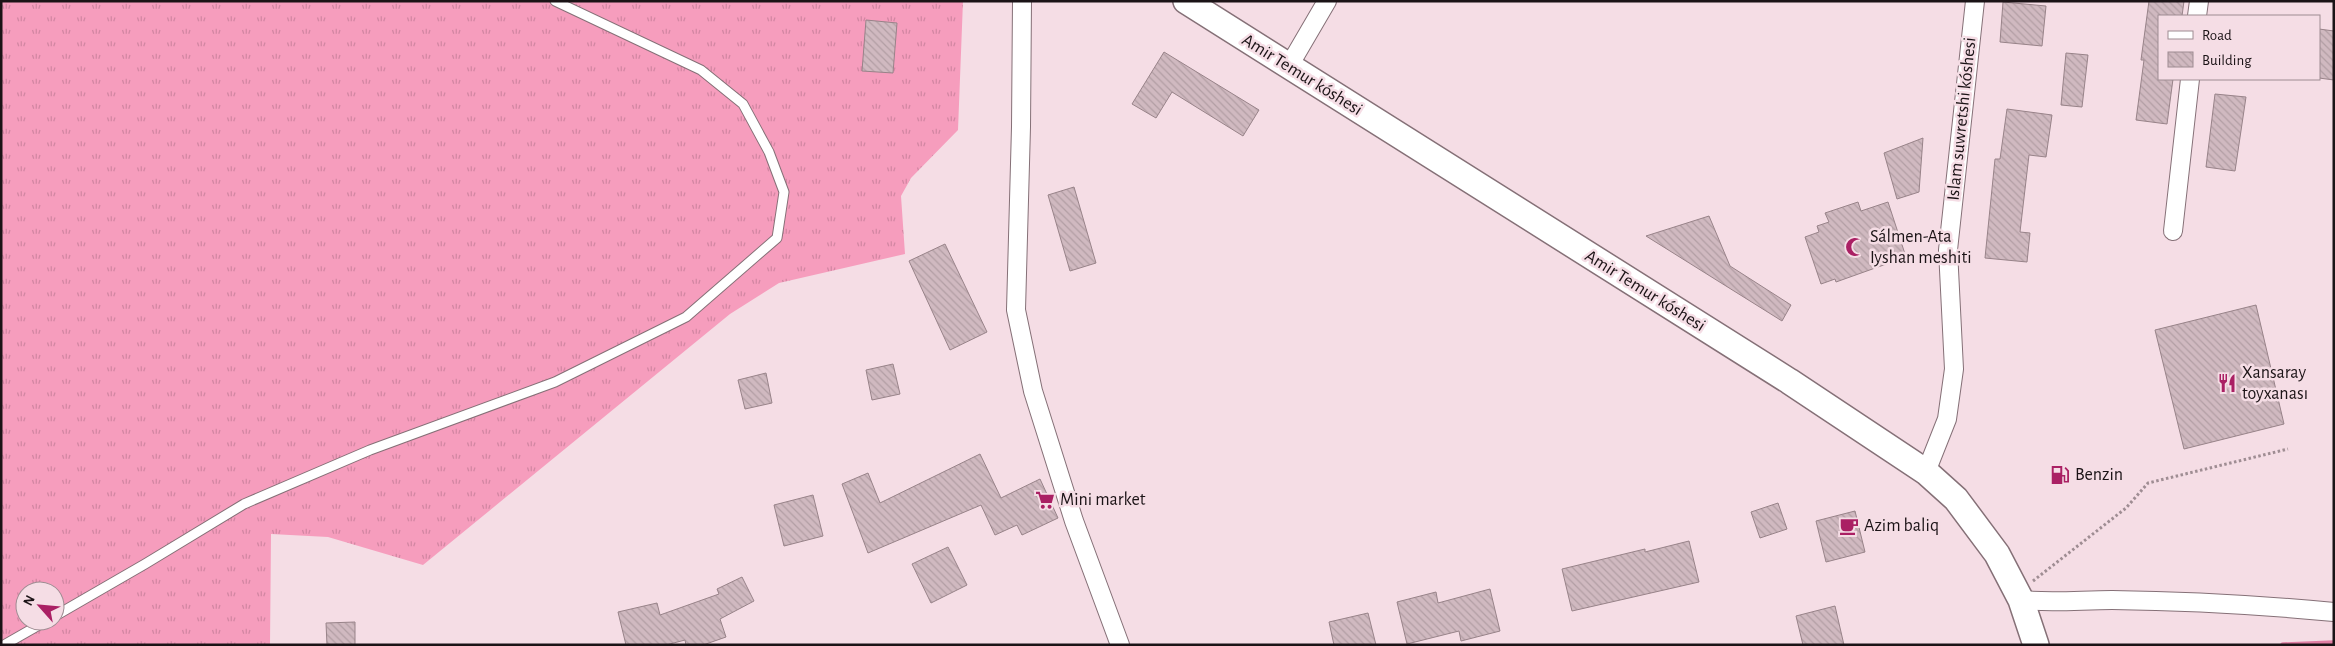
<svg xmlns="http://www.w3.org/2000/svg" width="2335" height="646" font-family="'Alegreya Sans',sans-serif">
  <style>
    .grass { fill: url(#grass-tufts); fill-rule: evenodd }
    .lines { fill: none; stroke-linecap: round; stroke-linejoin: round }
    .stream { stroke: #e17ea3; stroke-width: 5.5 }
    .building { fill: url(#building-back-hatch); stroke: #988389 }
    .lane-casing { stroke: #857077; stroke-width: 11 }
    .street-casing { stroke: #857077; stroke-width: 20 }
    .secondary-casing { stroke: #857077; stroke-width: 28 }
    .path { stroke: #9f8d93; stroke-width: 3; stroke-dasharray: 2.5 2.5; stroke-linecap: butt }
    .lane { stroke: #fff; stroke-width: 9 }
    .street { stroke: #fff; stroke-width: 18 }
    .secondary { stroke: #fff; stroke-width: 25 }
    .labels { text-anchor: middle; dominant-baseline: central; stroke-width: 5; stroke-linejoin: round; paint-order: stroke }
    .street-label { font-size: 18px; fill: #1b1316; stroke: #f5dde5 }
    .poi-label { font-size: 18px; fill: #1b1316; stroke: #f5dde5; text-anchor: start }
  </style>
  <defs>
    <pattern id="grass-tufts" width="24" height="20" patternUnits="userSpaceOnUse" patternTransform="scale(1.25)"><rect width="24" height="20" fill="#f69dbd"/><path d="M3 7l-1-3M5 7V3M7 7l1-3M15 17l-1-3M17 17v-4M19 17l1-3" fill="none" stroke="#d286a2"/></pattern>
    <pattern id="building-back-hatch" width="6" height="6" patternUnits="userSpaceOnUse" patternTransform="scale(1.25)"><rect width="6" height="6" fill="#d0b9c0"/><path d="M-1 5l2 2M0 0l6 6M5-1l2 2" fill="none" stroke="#b29ea4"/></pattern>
  </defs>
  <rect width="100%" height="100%" fill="#f5dde5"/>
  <path class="grass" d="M 1,1 L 963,1 L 958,130 L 911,178 L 901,196 L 905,254 L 779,283 L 730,314 L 423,565 L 328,537 L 271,534 L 270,645 L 1,645 ZM 25,591 L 55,591 L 55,621 L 25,621 Z"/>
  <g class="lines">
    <polyline class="stream" points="2283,645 2334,643"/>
  </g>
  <g class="building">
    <polygon points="2149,1 2184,1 2182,16 2159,16 2159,79 2173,79 2167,124 2136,120 2144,60 2141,60"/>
    <polygon points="2003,2 2046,6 2042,46 2000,42"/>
    <polygon points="866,20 897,23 893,73 862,71"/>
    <polygon points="2319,29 2334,31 2334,80 2319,78"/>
    <polygon points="1164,52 1259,110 1243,136 1172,92 1156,118 1132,104"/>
    <polygon points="2066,53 2088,55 2082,107 2061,105"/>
    <polygon points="2215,94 2246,97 2235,171 2206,167"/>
    <polygon points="2007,109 2052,115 2046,157 2029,155 2020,232 2030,233 2027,262 1985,258 1995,159 2000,159"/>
    <polygon points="1923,138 1919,192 1897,199 1884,153"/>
    <polygon points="1074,187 1096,263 1070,271 1048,195"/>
    <polygon points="1858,202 1861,211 1888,202 1906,257 1836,282 1835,279 1821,284 1805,237 1819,232 1817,226 1829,222 1825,213"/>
    <polygon points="1709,216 1730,266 1791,305 1782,321 1646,236"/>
    <polygon points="945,244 987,332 950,350 909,261"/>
    <polygon points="2256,305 2284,424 2184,449 2155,330"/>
    <polygon points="893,364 900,394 872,400 866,370"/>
    <polygon points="766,373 772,403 745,409 738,380"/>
    <polygon points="980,454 1001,498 1040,479 1058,518 1022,535 1017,525 995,535 981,505 868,553 842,484 868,473 880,503"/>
    <polygon points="813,495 823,536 784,546 774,505"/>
    <polygon points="1778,503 1787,529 1760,538 1751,512"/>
    <polygon points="1855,511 1865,552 1826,562 1816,521"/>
    <polygon points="1689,541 1699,582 1572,611 1562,569 1645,549 1645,552"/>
    <polygon points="948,547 967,585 931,603 912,564"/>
    <polygon points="742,577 754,601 720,619 726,637 703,645 686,645 685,640 666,645 626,645 618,612 657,603 660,615 719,594 717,589"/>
    <polygon points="1490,589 1500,631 1461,641 1459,631 1407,644 1397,602 1436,592 1438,603"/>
    <polygon points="1835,606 1844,645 1803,645 1796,616"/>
    <polygon points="1368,613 1376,645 1334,645 1329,622"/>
    <polygon points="355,622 355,645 327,645 326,623"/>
  </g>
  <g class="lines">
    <g class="lane-casing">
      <g id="lane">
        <polyline points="55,616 145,564 244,504 370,450 555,382 686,317 777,238 784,192 769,152 743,104 701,70 555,1"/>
        <polyline points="4,645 46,621"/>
      </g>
    </g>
    <g class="street-casing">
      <g id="street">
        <polyline points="1022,1 1021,127 1016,310 1033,391 1074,521 1120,645"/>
        <polyline points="2197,16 2199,1"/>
        <polyline points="1289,66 1327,1"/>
        <polyline points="2173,231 2190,79"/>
        <polyline points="1926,472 1947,419 1954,369 1948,250 1975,1"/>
        <path d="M 2021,600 C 2051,603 2082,600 2112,600 C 2186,601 2260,605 2334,612"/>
      </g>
    </g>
    <g class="secondary-casing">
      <polyline id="secondary" points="1186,1 1789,381 1926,472 1956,499 1997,554 2021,600 2036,645"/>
    </g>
    <polyline class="path" points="2033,581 2126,508 2148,483 2288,449"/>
    <use href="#lane" class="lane"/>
    <use href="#street" class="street"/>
    <use href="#secondary" class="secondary"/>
  </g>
  <defs>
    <g id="mosque-bare" transform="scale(1.5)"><path d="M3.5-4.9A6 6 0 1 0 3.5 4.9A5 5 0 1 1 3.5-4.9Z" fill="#aa2064" stroke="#f5dde5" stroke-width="2.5" paint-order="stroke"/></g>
    <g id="restaurant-bare" transform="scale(1.5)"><path d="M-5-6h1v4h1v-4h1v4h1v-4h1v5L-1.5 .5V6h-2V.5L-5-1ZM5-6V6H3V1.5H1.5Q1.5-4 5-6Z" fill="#aa2064" stroke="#f5dde5" stroke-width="2.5" paint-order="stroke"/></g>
    <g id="fuel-bare" transform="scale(1.5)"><path d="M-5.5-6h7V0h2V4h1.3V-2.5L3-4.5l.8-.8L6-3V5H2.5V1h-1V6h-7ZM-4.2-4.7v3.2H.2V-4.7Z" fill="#aa2064" stroke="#f5dde5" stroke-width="2.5" paint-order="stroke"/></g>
    <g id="supermarket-bare" transform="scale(1.5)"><path d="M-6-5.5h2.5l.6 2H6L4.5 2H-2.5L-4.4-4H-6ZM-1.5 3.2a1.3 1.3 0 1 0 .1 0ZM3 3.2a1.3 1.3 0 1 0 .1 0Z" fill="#aa2064" stroke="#f5dde5" stroke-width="2.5" paint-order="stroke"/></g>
    <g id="cafe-bare" transform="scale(1.5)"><path d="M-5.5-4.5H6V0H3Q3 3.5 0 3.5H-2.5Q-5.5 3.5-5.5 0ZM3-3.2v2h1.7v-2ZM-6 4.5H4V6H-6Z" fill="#aa2064" stroke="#f5dde5" stroke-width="2.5" paint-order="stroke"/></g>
  </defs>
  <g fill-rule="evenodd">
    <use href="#mosque-bare" x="1855" y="247"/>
    <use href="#restaurant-bare" x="2227" y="383"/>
    <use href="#fuel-bare" x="2060" y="475"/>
    <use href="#supermarket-bare" x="1045" y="500"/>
    <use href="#cafe-bare" x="1849" y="526"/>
  </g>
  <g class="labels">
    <g class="street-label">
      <text transform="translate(1302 75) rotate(32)">Amir Temur kóshesi</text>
      <text transform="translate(1962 119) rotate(-84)">Islam suwretshi kóshesi</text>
      <text transform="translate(1645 291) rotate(32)">Amir Temur kóshesi</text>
    </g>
    <g class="poi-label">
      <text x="1870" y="237">Sálmen-Ata<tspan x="1870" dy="21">Iyshan meshiti</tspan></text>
      <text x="2242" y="373">Xansaray<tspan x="2242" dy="21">toyxanası</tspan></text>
      <text x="2075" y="475">Benzin</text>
      <text x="1060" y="500">Mini market</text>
      <text x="1864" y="526">Azim baliq</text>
    </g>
  </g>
  <rect width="2335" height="646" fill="none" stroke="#1b1316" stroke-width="5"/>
  <rect x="2158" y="15" width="162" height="65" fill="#f5dde5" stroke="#9e8c92"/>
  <rect x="2168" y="31" width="25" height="8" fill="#ffffff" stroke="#9e8c92"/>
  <text x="2202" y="40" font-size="15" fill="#1b1316">Road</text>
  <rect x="2168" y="52" width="25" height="15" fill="url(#building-back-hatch)" stroke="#9e8c92"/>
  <text x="2202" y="65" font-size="15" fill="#1b1316">Building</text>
  <g transform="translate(40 606) rotate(297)"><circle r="24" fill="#f5dde5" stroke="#9e8c92"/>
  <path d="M0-4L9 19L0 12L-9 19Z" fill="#aa2064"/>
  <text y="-8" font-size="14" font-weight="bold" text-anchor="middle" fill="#1b1316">N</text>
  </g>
</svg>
